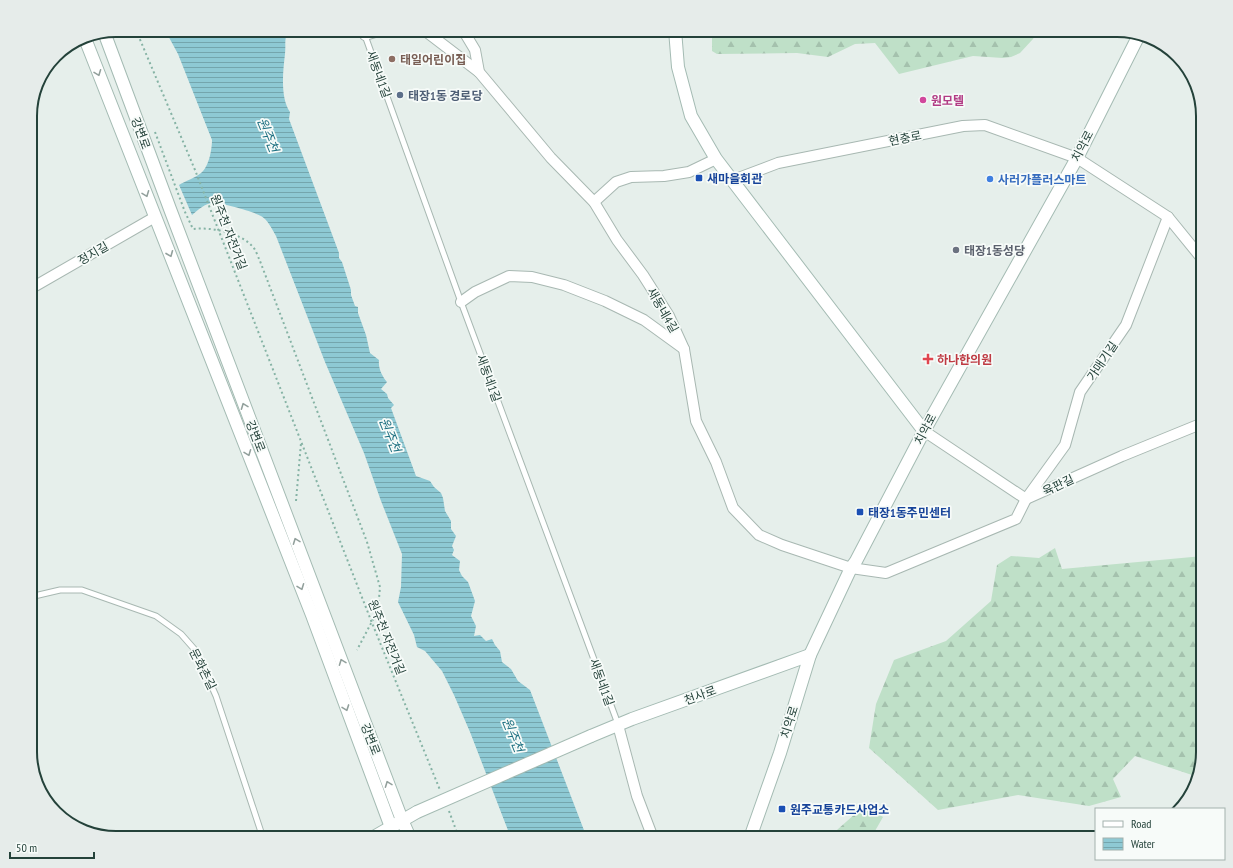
<svg xmlns="http://www.w3.org/2000/svg" width="1233" height="868" font-family="'PT Sans Narrow','Noto Sans KR',sans-serif">
  <style>
    .forest { fill: url(#forest-firs) }
    .water { fill: url(#water-rules) }
    .lines { fill: none; stroke-linecap: round; stroke-linejoin: round }
    .lane-casing { stroke: #a8b8b2; stroke-width: 7 }
    .street-casing { stroke: #a8b8b2; stroke-width: 12 }
    .secondary-casing { stroke: #a4bbb3; stroke-width: 14 }
    .path { stroke: #86b3a5; stroke-width: 2; stroke-dasharray: 2 3; stroke-linecap: butt }
    .lane { stroke: #fff; stroke-width: 5 }
    .street { stroke: #fff; stroke-width: 10 }
    .secondary { stroke: #fff; stroke-width: 12 }
    .secondary-bridge-casing { stroke: #a4bbb3; stroke-width: 14; stroke-linecap: butt }
    .secondary-bridge { stroke: #fff; stroke-width: 12 }
    .oneway { stroke: #92a09c }
    .education-dot { fill: #8d6e63; stroke: #f7fbf9; stroke-width: 1.5 }
    .service-dot { fill: #5c6f8a; stroke: #f7fbf9; stroke-width: 1.5 }
    .hotel-dot { fill: #d1479c; stroke: #f7fbf9; stroke-width: 1.5 }
    .transit-dot { fill: #1a4fb4; stroke: #f7fbf9; stroke-width: 1.5 }
    .shop-dot { fill: #3f7fe0; stroke: #f7fbf9; stroke-width: 1.5 }
    .worship-dot { fill: #6b7280; stroke: #f7fbf9; stroke-width: 1.5 }
    .health-dot { fill: #e0444e; stroke: #f7fbf9; stroke-width: 1.5 }
    .labels { text-anchor: middle; dominant-baseline: central; stroke-width: 3.5; stroke-linejoin: round; paint-order: stroke }
    .education-label { font-size: 12px; font-weight: bold; fill: #785e54; stroke: #f7fbf9; text-anchor: start }
    .street-label { font-size: 12px; fill: #24423a; stroke: #f7fbf9 }
    .service-label { font-size: 12px; font-weight: bold; fill: #4e5e75; stroke: #f7fbf9; text-anchor: start }
    .hotel-label { font-size: 12px; font-weight: bold; fill: #b23c85; stroke: #f7fbf9; text-anchor: start }
    .transit-label { font-size: 12px; font-weight: bold; fill: #164399; stroke: #f7fbf9; text-anchor: start }
    .shop-label { font-size: 12px; font-weight: bold; fill: #366cbe; stroke: #f7fbf9; text-anchor: start }
    .worship-label { font-size: 12px; font-weight: bold; fill: #5b616d; stroke: #f7fbf9; text-anchor: start }
    .health-label { font-size: 12px; font-weight: bold; fill: #be3a42; stroke: #f7fbf9; text-anchor: start }
    .water-label { font-size: 13px; font-style: italic; fill: #1c6f80; stroke: #f7fbf9 }
    .rim { fill: none; stroke: #24423a; stroke-width: 2 }
  </style>
  <defs>
    <pattern id="forest-firs" width="22" height="20" patternUnits="userSpaceOnUse"><rect width="22" height="20" fill="#bfe0c8"/><path d="M5 1l3.5 6h-7zM16 11l3.5 6h-7z" fill="#a4c1ad"/></pattern>
    <pattern id="water-rules" width="6" height="5" patternUnits="userSpaceOnUse"><rect width="6" height="5" fill="#8ec9d4"/><path d="M0 2.5h6" fill="none" stroke="#74a5ad"/></pattern>
  </defs>
  <rect width="100%" height="100%" fill="#e6efeb"/>
  <g class="forest">
    <polygon points="712,30 1038,30 1033,39 1020,53 1011,57 1003,58 973,56 899,74 875,43 855,44 828,57 797,53 717,54 712,51"/>
    <polygon points="1055,548 1062,569 1203,556 1203,752 1195,776 1135,756 1113,779 1121,797 1089,806 1018,795 938,810 869,748 876,704 894,660 946,641 991,601 997,565 1011,556 1039,558"/>
    <polygon points="865,805 883,817 871,838 828,838"/>
  </g>
  <path class="water" d="M 165,30 L 288,30 C 284,40 286,44 285,54 C 283,71 280,98 290,112 L 289,119 L 339,253 L 339,258 L 342,262 L 351,290 L 351,295 L 355,306 L 358,307 L 358,313 L 366,335 L 370,353 L 379,360 C 378,368 382,376 387,382 L 381,389 L 387,394 L 388,398 L 394,405 L 391,408 L 416,476 L 430,481 L 434,487 L 441,493 L 443,498 L 445,511 L 451,521 L 451,529 L 456,536 L 452,546 L 454,550 L 452,555 L 460,561 L 459,570 L 462,576 L 468,582 L 475,601 L 471,616 L 476,626 L 474,636 L 480,635 L 486,641 L 492,639 L 495,645 L 500,651 L 502,662 L 511,669 L 518,681 L 530,690 L 587,838 L 511,838 L 470,732 L 454,695 L 442,671 L 425,651 L 417,647 L 414,635 L 398,602 L 401,587 L 402,554 L 381,501 L 364,453 L 325,362 L 276,236 C 272,229 268,220 261,216 C 255,212 220,202 213,203 C 205,203 198,210 192,215 L 179,185 C 185,181 195,178 201,173 C 209,167 212,149 212,140 L 178,54 Z"/>
  <g class="lines">
    <g class="lane-casing">
      <g id="lane">
        <polyline points="363,30 461,302 618,724"/>
        <polyline points="30,597 60,590 82,590 156,616 181,634 196,651 216,696 263,838"/>
      </g>
    </g>
    <g class="street-casing">
      <g id="street">
        <polyline points="424,30 479,72"/>
        <polyline points="463,30 475,50 479,72 551,158 594,202 617,240 643,275 669,316 684,349 696,421 716,462 733,508 759,535 782,545 851,568 886,573 1016,519 1026,499 1065,445 1080,392 1126,325 1168,217"/>
        <polyline points="365,35 382,30"/>
        <polyline points="733,180 778,163 963,126 985,125 1077,158 1168,217 1203,260"/>
        <polyline points="594,202 616,182 631,177 664,176 689,172 716,159"/>
        <polyline points="30,289 155,217"/>
        <polyline points="461,302 475,292 509,276 532,277 564,285 605,301 644,320 684,349"/>
        <polyline points="924,431 1026,499 1122,456 1203,423"/>
        <polyline points="618,725 637,796 653,838"/>
      </g>
    </g>
    <g class="secondary-casing">
      <g id="secondary">
        <polyline points="675,30 678,67 691,116 716,159 924,431"/>
        <polyline points="104,32 170,209 402,820 410,838"/>
        <polyline points="84,36 312,615 395,838"/>
        <polyline points="591,736 632,719 810,655"/>
        <polyline points="372,838 417,812"/>
        <polyline points="750,838 780,753 810,655 851,568 856,561 924,431 1077,158 1138,37"/>
      </g>
    </g>
    <g class="path">
      <polyline points="136,30 195,170 372,623 440,790"/>
      <path d="M 155,132 L 185,212 L 193,229 C 211,227 240,232 253,247 C 256,250 258,257 260,261 L 367,542 L 380,587 L 378,610 L 357,650"/>
      <polyline points="296,501 301,443"/>
      <polyline points="449,811 459,838"/>
    </g>
    <use href="#lane" class="lane"/>
    <use href="#street" class="street"/>
    <use href="#secondary" class="secondary"/>
    <g class="secondary-bridge-casing">
      <polyline id="secondary-bridge" points="417,812 591,736"/>
    </g>
    <use href="#secondary-bridge" class="secondary-bridge"/>
  </g>
  <defs><path id="oneway-chevron" d="M-2-3.5L2.5 0L-2 3.5" fill="none" stroke-width="1.6" stroke-linecap="round" stroke-linejoin="round"/></defs>
  <g class="oneway">
    <use href="#oneway-chevron" transform="translate(98 73) rotate(69)"/>
    <use href="#oneway-chevron" transform="translate(146 194) rotate(69)"/>
    <use href="#oneway-chevron" transform="translate(170 254) rotate(68)"/>
    <use href="#oneway-chevron" transform="translate(244 406) rotate(-111)"/>
    <use href="#oneway-chevron" transform="translate(248 453) rotate(69)"/>
    <use href="#oneway-chevron" transform="translate(296 541) rotate(-111)"/>
    <use href="#oneway-chevron" transform="translate(301 587) rotate(69)"/>
    <use href="#oneway-chevron" transform="translate(342 662) rotate(-111)"/>
    <use href="#oneway-chevron" transform="translate(346 708) rotate(70)"/>
    <use href="#oneway-chevron" transform="translate(388 784) rotate(-111)"/>
  </g>
  <circle class="education-dot" cx="392" cy="59" r="4"/>
  <circle class="service-dot" cx="400" cy="95" r="4"/>
  <circle class="hotel-dot" cx="923" cy="100" r="4"/>
  <g class="transit-dot">
    <rect x="695" y="174" width="8" height="8" rx="2"/>
    <rect x="856" y="508" width="8" height="8" rx="2"/>
    <rect x="778" y="805" width="8" height="8" rx="2"/>
  </g>
  <circle class="shop-dot" cx="990" cy="179" r="4"/>
  <circle class="worship-dot" cx="956" cy="250" r="4"/>
  <path class="health-dot" d="M926 353h4v4h4v4h-4v4h-4v-4h-4v-4h4z"/>
  <g class="labels">
    <g class="education-label">
      <text x="400" y="59">태일어린이집</text>
    </g>
    <g class="street-label">
      <text transform="translate(379 74) rotate(70)">새동네1길</text>
      <text transform="translate(141 133) rotate(70)">강변로</text>
      <text transform="translate(905 138) rotate(-11)">현충로</text>
      <text transform="translate(1082 146) rotate(-62)">치악로</text>
      <text transform="translate(229 232) rotate(69)">원주천 자전거길</text>
      <text transform="translate(93 253) rotate(-30)">정지길</text>
      <text transform="translate(663 310) rotate(60)">새동네4길</text>
      <text transform="translate(1102 361) rotate(-56)">가매기길</text>
      <text transform="translate(489 378) rotate(70)">새동네1길</text>
      <text transform="translate(925 429) rotate(-62)">치악로</text>
      <text transform="translate(256 436) rotate(69)">강변로</text>
      <text transform="translate(1058 485) rotate(-25)">육판길</text>
      <text transform="translate(387 637) rotate(68)">원주천 자전거길</text>
      <text transform="translate(203 669) rotate(63)">문화촌길</text>
      <text transform="translate(602 682) rotate(70)">새동네1길</text>
      <text transform="translate(700 695) rotate(-20)">천사로</text>
      <text transform="translate(789 722) rotate(-73)">치악로</text>
      <text transform="translate(371 739) rotate(69)">강변로</text>
    </g>
    <g class="service-label">
      <text x="408" y="95">태장1동 경로당</text>
    </g>
    <g class="hotel-label">
      <text x="931" y="100">원모텔</text>
    </g>
    <g class="transit-label">
      <text x="707" y="178">새마을회관</text>
      <text x="868" y="512">태장1동주민센터</text>
      <text x="790" y="809">원주교통카드사업소</text>
    </g>
    <g class="shop-label">
      <text x="998" y="179">사러가플러스마트</text>
    </g>
    <g class="worship-label">
      <text x="964" y="250">태장1동성당</text>
    </g>
    <g class="health-label">
      <text x="937" y="359">하나한의원</text>
    </g>
    <g class="water-label">
      <text transform="translate(268 135) rotate(68)">원주천</text>
      <text transform="translate(390 435) rotate(68)">원주천</text>
      <text transform="translate(513 735) rotate(68)">원주천</text>
    </g>
  </g>
  <path d="M0 0H1233V868H0ZM116 37H1117A79 79 0 0 1 1196 116V752A79 79 0 0 1 1117 831H116A79 79 0 0 1 37 752V116A79 79 0 0 1 116 37Z" fill="#e6ecea" fill-rule="evenodd"/>
  <path class="rim" d="M116 37H1117A79 79 0 0 1 1196 116V752A79 79 0 0 1 1117 831H116A79 79 0 0 1 37 752V116A79 79 0 0 1 116 37Z"/>
  <rect x="1095" y="808" width="130" height="52" fill="#f7fbf9" stroke="#a3b1ad"/>
  <rect x="1103" y="821" width="20" height="6" fill="#ffffff" stroke="#a3b1ad"/>
  <text x="1131" y="828" font-size="12" fill="#24423a">Road</text>
  <rect x="1103" y="838" width="20" height="12" fill="url(#water-rules)" stroke="#a3b1ad"/>
  <text x="1131" y="848" font-size="12" fill="#24423a">Water</text>
  <path d="M10 852v6h84v-6" fill="none" stroke="#24423a" stroke-width="2"/>
  <text x="16" y="852" font-size="12" fill="#24423a" stroke="#f7fbf9" stroke-width="3" paint-order="stroke">50 m</text>
</svg>
